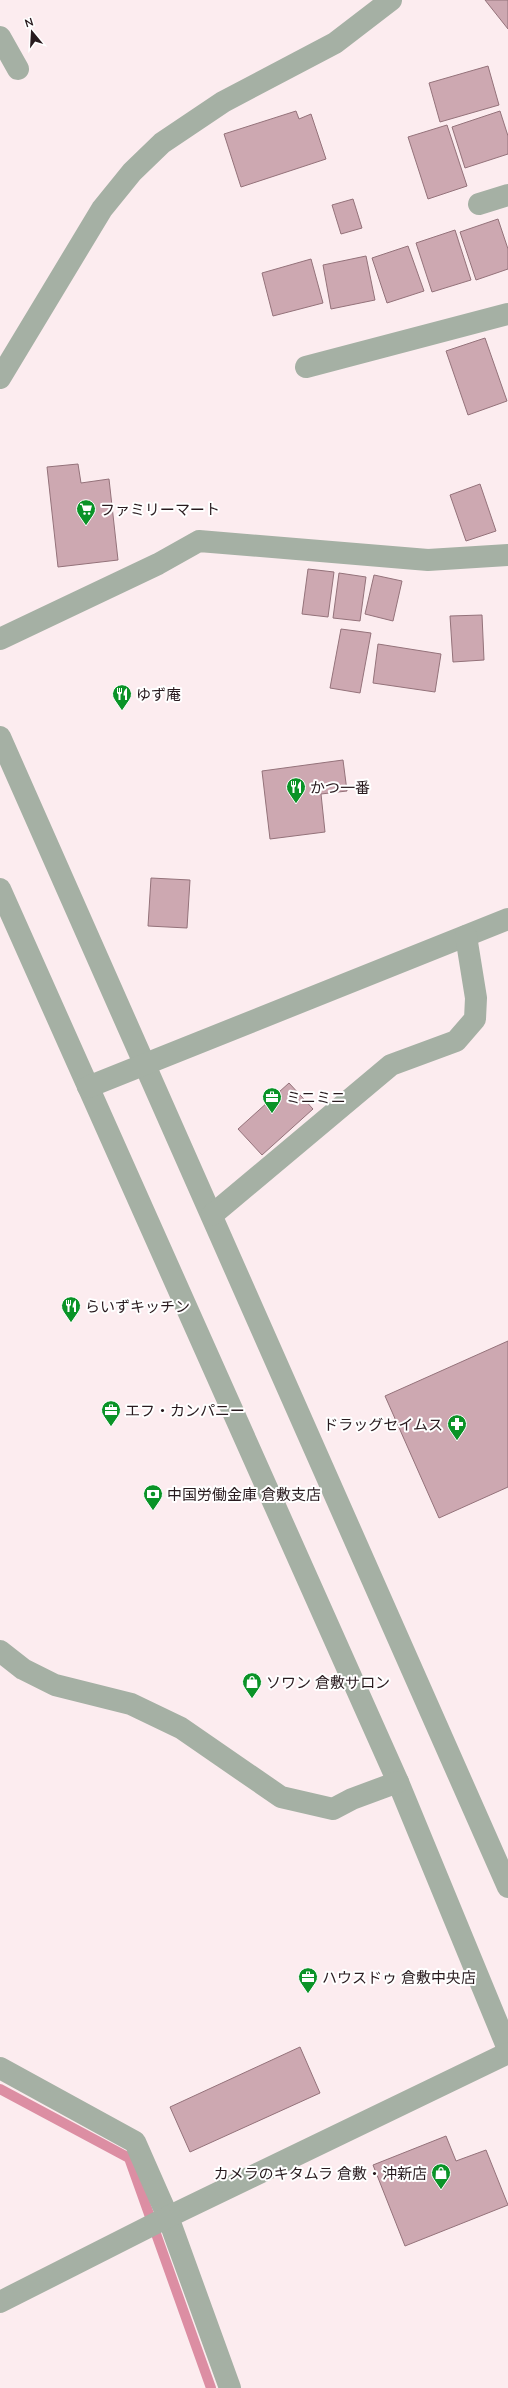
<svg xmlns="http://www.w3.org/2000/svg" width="508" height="2388" font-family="Mulish,'Noto Sans JP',sans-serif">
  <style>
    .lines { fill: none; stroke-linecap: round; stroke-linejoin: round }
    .stream { stroke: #dc8ea3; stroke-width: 10 }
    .building { fill: #cda8b1; stroke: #94727a }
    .minor { stroke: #a5b0a4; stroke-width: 22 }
    .labels { text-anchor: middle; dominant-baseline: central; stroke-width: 4; stroke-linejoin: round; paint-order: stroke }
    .poi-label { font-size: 15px; fill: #281a1e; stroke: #fff; text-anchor: start }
  </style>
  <rect width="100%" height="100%" fill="#fcecef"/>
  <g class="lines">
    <polyline class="stream" points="0,2089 129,2158 211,2388"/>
  </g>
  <g class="building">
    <polygon points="485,0 508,0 508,29"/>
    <polygon points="488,66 499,105 440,122 429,83"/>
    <polygon points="296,111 299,119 311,114 326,159 241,187 224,134"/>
    <polygon points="500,111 508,136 508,154 465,168 452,127"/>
    <polygon points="447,125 467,186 428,199 408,137"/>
    <polygon points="353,199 362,228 341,234 332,205"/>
    <polygon points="498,219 508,249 508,269 476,280 460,232"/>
    <polygon points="455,230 471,280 432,292 416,243"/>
    <polygon points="408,246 424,291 387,303 372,258"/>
    <polygon points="366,256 375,300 331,309 323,265"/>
    <polygon points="311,259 323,303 273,316 262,273"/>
    <polygon points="485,338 507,401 468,415 446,351"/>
    <polygon points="78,464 81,483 109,479 118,560 58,567 47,467"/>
    <polygon points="480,484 496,531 466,541 450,495"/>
    <polygon points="308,569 334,572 328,617 302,614"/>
    <polygon points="339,573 366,577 360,621 333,618"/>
    <polygon points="374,575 402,581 393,621 365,614"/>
    <polygon points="482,615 484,660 453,662 450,616"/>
    <polygon points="341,629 371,633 360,693 330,688"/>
    <polygon points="378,644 441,654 435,692 373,683"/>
    <polygon points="343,760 347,791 321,794 325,832 270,839 262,771"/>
    <polygon points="151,878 190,880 187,928 148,926"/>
    <polygon points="289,1083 313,1109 262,1155 238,1129"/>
    <polygon points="508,1341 508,1487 439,1518 385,1396"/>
    <polygon points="300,2047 320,2093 190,2152 170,2107"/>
    <polygon points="446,2136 456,2161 486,2150 508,2205 405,2246 373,2165"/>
  </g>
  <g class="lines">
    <g class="minor">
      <polyline points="0,37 18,69"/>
      <polyline points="479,204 508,195"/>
      <polyline points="306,367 508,314"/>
      <polyline points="0,378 102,209 132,172 162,143 223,102 335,43 391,0"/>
      <polyline points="0,639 158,564 199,541 428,560 508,555"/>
      <polyline points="0,737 508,1887"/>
      <polyline points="0,889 398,1782 508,2049"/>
      <polyline points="88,1087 508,919"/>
      <polyline points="212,1215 391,1065 456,1041 475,1019 476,998 466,936"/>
      <polyline points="0,1651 23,1669 55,1685 131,1704 181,1728 281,1797 333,1809 352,1799 398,1782"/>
      <polyline points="0,2068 135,2142 168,2217 230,2388"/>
      <polyline points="0,2302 168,2217 508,2053"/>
    </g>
  </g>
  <defs>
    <g id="supermarket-pin" transform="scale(1)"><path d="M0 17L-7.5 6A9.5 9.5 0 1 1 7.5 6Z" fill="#0a9327" stroke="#fff"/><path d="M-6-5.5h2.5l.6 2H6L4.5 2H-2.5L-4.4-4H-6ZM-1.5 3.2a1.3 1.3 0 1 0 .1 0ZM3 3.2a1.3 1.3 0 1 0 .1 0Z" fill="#fff"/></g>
    <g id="restaurant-pin" transform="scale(1)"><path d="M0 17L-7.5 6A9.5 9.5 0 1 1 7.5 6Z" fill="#0a9327" stroke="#fff"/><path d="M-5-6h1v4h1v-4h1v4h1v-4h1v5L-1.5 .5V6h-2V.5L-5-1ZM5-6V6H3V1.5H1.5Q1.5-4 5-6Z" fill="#fff"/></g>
    <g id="office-pin" transform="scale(1)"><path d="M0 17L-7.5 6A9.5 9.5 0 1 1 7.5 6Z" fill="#0a9327" stroke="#fff"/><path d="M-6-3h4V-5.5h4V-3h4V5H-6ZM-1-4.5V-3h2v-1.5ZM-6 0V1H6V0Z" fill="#fff"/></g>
    <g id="pharmacy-pin" transform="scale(1)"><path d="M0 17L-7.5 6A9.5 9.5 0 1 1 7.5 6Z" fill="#0a9327" stroke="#fff"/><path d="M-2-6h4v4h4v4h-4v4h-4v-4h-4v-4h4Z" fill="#fff"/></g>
    <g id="bank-pin" transform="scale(1)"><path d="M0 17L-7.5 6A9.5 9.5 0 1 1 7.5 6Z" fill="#0a9327" stroke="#fff"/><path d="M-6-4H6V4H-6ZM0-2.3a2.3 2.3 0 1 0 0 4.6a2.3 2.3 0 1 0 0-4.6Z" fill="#fff"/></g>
    <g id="shop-pin" transform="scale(1)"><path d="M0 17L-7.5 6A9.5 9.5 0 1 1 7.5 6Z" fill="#0a9327" stroke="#fff"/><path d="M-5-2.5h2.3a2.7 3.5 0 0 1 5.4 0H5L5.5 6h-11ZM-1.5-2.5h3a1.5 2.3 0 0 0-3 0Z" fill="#fff"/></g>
  </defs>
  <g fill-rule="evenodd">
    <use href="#supermarket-pin" x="86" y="509"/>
    <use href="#restaurant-pin" x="122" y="694"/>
    <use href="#restaurant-pin" x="296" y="787"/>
    <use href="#office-pin" x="272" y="1097"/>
    <use href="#restaurant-pin" x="71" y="1306"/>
    <use href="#office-pin" x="111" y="1410"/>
    <use href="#pharmacy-pin" x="457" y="1424"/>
    <use href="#bank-pin" x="153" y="1494"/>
    <use href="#shop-pin" x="252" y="1682"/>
    <use href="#office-pin" x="308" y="1977"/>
    <use href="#shop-pin" x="441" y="2173"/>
  </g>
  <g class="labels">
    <g class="poi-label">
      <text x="100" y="509">ファミリーマート</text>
      <text x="136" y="694">ゆず庵</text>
      <text x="310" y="787">かつ一番</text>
      <text x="286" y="1097">ミニミニ</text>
      <text x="85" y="1306">らいずキッチン</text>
      <text x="125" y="1410">エフ・カンパニー</text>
      <text x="443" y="1424" text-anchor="end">ドラッグセイムス</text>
      <text x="167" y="1494">中国労働金庫 倉敷支店</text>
      <text x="266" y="1682">ソワン 倉敷サロン</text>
      <text x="322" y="1977">ハウスドゥ 倉敷中央店</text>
      <text x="427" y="2173" text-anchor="end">カメラのキタムラ 倉敷・沖新店</text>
    </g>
  </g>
  <g transform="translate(32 32) rotate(342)" stroke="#ffffff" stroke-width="3" paint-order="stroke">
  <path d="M0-3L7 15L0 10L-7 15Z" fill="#281a1e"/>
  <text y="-6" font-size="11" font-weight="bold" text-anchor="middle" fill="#281a1e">N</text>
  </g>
</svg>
